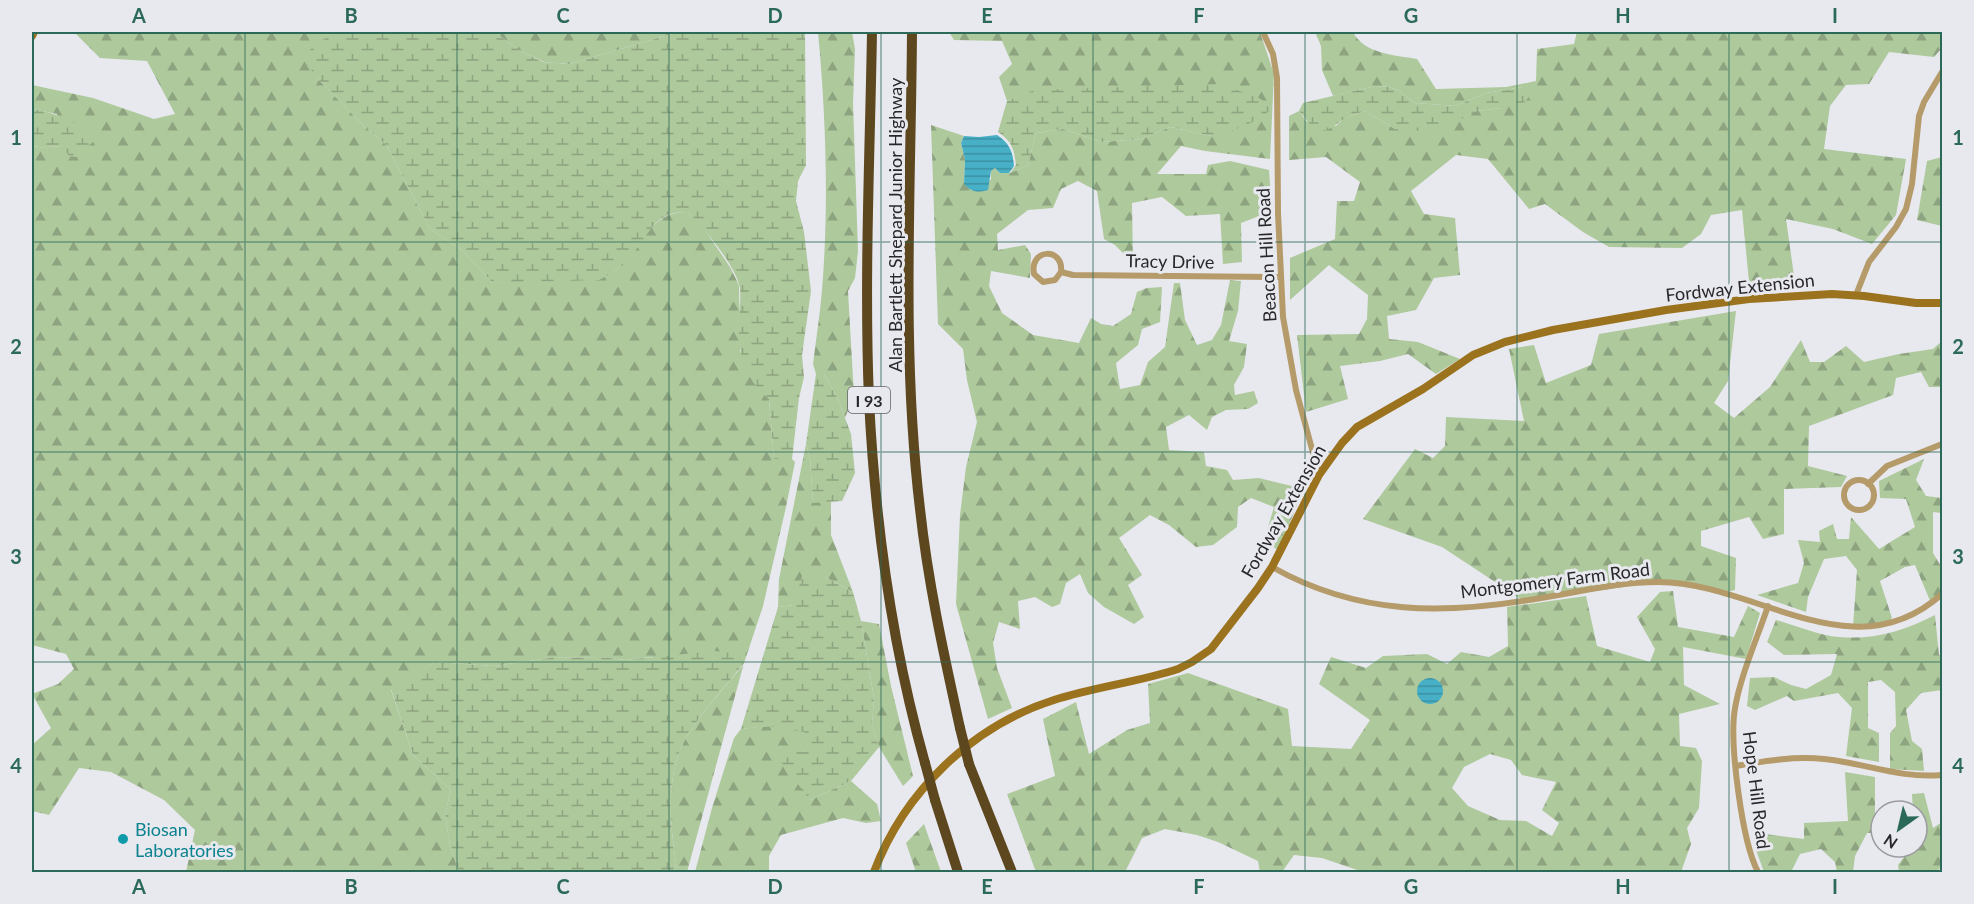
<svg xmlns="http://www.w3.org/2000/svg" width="1974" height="904" font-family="Lato,sans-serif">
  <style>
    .forest { fill: url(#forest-firs); fill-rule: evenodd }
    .wetland { fill: url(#wetland-marsh) }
    .water { fill: url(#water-rules) }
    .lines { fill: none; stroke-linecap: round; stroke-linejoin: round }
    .street { stroke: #b59a6a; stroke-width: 6 }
    .secondary { stroke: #9b731e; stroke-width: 8 }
    .highway { stroke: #5d471f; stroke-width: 10 }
    .highway-bridge { stroke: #5d471f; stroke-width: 10 }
    .grid { fill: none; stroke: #2b6a58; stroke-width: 1.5; stroke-opacity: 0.55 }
    .culture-dot { fill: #0f9aa8; stroke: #e8e8ef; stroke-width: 2 }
    .labels { text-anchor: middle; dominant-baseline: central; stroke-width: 6; stroke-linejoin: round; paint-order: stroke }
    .shield { fill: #e8e8ef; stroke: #626265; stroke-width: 1.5 }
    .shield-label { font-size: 16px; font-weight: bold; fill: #28282a }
    .street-label { font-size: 18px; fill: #28282a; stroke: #e8e8ef }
    .culture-label { font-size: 18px; fill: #0d838f; stroke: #e8e8ef; text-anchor: start }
    .neatline { fill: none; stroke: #2b6a58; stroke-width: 2 }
    .grid-label { font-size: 20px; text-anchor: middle; font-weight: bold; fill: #2b6a58 }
  </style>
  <defs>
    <pattern id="forest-firs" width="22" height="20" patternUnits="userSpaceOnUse" patternTransform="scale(1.5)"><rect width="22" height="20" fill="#aec99c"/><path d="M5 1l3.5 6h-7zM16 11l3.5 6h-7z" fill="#8ea37f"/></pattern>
    <pattern id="wetland-marsh" width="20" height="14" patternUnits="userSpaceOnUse" patternTransform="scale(1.5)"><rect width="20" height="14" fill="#aec99c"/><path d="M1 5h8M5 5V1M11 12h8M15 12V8" fill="none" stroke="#8ea37f"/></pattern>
    <pattern id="water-rules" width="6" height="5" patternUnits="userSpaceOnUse" patternTransform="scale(1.5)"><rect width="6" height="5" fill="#47b0c7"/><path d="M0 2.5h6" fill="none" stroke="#3b8fa2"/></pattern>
  </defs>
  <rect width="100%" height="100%" fill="#e8e8ef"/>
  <g class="forest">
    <path d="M 74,32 L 344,32 L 333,34 L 316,77 L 364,126 L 387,146 L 430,229 L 462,250 L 493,283 C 510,282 609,275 616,270 C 643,248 649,211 688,212 L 703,227 L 730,267 L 739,285 L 740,351 L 769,399 L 774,459 L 792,459 L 795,462 L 786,507 L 763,606 L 744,663 L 687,872 L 674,872 L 676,864 C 670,822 664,771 689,733 C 705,708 726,686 744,664 L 652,657 L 625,660 L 601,657 L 550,658 L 494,666 L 435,662 L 391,690 L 413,755 L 451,790 L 445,814 L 450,845 L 459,872 L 186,872 L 195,830 L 164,800 L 111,772 L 79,768 L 49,815 L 32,811 L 32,745 L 51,728 L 32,694 L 58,684 L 74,669 L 66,654 L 32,645 L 32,146 C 42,149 52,145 63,147 L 57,114 L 32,109 L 32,85 L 93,98 L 154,119 L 175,114 L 147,61 L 100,58 Z"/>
    <polygon points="494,32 678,32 570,64 544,62 521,51"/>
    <path d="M 818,32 L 852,32 L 855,49 L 853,103 L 858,251 L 855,278 L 848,291 L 854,396 L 845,418 L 837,397 L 824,374 L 816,374 L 813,364 C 816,339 820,315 822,290 C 829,205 826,117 818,32 Z"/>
    <polygon points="949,32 1260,32 1274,74 1270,159 1205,151 1181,146 1157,174 1206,174 1208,165 1230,161 1269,170 1272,211 1241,223 1242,262 1223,264 1220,214 1186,216 1162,197 1132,203 1133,263 1115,245 1104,239 1097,191 1078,181 1061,189 1053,208 1028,210 997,234 998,250 1025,245 1031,254 1030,278 991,271 989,286 1002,313 1033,335 1079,343 1091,318 1101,324 1113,326 1131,314 1137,292 1147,288 1162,287 1160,322 1142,329 1138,345 1116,363 1120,389 1140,385 1148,362 1165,347 1174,283 1180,283 1185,320 1197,345 1212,340 1221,325 1230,280 1241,281 1238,311 1229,341 1247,344 1244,367 1234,385 1235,395 1254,391 1258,403 1248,409 1226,410 1212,417 1207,430 1189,415 1166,427 1169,450 1204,452 1206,466 1227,470 1233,480 1259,478 1304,489 1278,550 1264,541 1274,507 1251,498 1238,507 1237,527 1213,545 1196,547 1169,525 1150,515 1119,538 1142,575 1128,585 1144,617 1134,624 1104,607 1088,593 1080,574 1066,583 1060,604 1052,607 1035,597 1018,601 1020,629 999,622 993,643 997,668 1012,708 988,719 956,604 960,515 966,467 977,422 967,380 963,349 938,324 931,125 964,136 961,143 965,159 964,183 991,180 991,171 995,168 1000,173 1010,173 1028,165 1036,133 1063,129 1101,142 1142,139 1170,127 1217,137 1035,90 1007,101 999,77 1012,64 1002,41 954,40"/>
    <path d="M 1315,32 L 1353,32 C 1364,54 1395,55 1417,59 L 1436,89 L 1506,87 L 1536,81 L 1537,49 L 1574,44 L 1577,32 L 1942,32 L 1942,48 L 1934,57 L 1889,52 L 1869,84 L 1846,85 L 1830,106 L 1824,149 L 1906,159 L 1896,215 L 1872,244 L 1833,229 L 1786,219 L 1796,290 L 1750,292 L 1742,210 L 1711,215 L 1701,234 L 1682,248 L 1609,247 L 1583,232 L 1545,204 L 1529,209 L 1488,159 L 1456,155 L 1411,191 L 1424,214 L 1455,218 L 1460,275 L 1434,278 L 1416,310 L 1387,316 L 1389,339 L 1418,342 L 1460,359 L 1436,374 L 1408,354 L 1380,361 L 1340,366 L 1348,399 L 1306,412 L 1297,335 L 1359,334 L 1367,319 L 1368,295 L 1329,265 L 1290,300 L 1290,258 L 1335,239 L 1337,201 L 1354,201 L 1360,182 L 1326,157 L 1289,160 L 1289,116 L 1299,111 L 1306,121 L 1336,126 L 1344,118 L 1365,111 L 1395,129 L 1457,120 L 1477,111 L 1501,108 L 1523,87 L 1486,93 L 1456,106 L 1415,103 L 1398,90 L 1389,87 L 1375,86 L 1333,96 L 1322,70 L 1321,46 Z"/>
    <polygon points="1942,157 1942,226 1917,220 1927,161"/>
    <polygon points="1736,311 1728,381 1714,403 1734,418 1770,387 1801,340 1810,362 1824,362 1846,346 1864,362 1899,354 1933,349 1942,341 1942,387 1929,387 1921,372 1896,378 1893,395 1809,426 1808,466 1847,476 1841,487 1784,489 1784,534 1763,539 1749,517 1701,531 1701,546 1736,558 1735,590 1726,592 1659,582 1524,601 1442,547 1363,519 1415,449 1433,458 1445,446 1446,417 1524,421 1509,349 1534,345 1546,383 1591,365 1599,334"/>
    <polygon points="806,444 810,458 813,502 831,502 831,535 853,592 825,577 794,605 778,607 779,579"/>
    <polygon points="1924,459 1916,480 1926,496 1942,498 1942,513 1933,512 1933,553 1942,568 1942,594 1931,603 1915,565 1905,567 1880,581 1892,618 1887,623 1853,627 1857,570 1846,556 1824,559 1808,597 1806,612 1757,595 1798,583 1804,563 1798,540 1820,542 1819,531 1833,524 1837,539 1849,539 1851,517 1879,549 1915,527 1906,499 1880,498 1879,481"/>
    <path d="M 1673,591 L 1678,627 L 1734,637 L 1748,606 L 1760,613 L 1746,659 L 1683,647 L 1684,685 L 1720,704 L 1679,714 L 1680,746 L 1696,748 L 1702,761 L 1699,808 L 1687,828 L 1691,844 L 1682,869 L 1683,872 L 1363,872 L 1322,858 L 1294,855 L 1282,872 L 1260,872 L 1258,861 L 1218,842 L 1197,835 L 1165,829 L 1142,838 L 1125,872 L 1036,872 L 1007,794 L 1055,776 L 1043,719 L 1076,702 L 1089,754 L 1127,730 L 1150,723 L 1148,684 L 1188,673 L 1288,709 L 1292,746 L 1351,749 L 1370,720 L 1319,684 L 1331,657 L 1366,668 L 1383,656 L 1427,654 L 1447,664 L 1461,652 L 1489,657 L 1508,646 L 1507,607 L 1586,596 L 1597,646 L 1650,662 L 1655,649 L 1637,617 L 1660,592 ZM 1490,754 L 1511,760 L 1522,775 L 1556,782 L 1542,810 L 1559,823 L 1552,836 L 1526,821 L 1500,820 L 1468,806 L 1452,788 L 1464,767 Z"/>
    <path d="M 1935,615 L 1939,655 L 1942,655 L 1942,690 L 1921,693 L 1906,710 L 1912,741 L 1922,749 L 1924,771 L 1890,769 L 1890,733 L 1896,726 L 1895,692 L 1881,680 L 1868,682 L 1868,728 L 1879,733 L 1879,762 L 1846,756 L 1852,708 L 1838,693 L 1794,701 L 1787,696 L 1755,710 L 1747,706 L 1750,678 L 1774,677 L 1791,685 L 1806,689 L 1831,675 L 1837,654 L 1784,655 L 1767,642 L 1776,620 C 1795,625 1820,636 1839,637 C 1876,640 1903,631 1935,615 Z"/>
    <polygon points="861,621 879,624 891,686 913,776 903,786 879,747 872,726 874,698"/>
    <polygon points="776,725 795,728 817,737 803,752 810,800 851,781 877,804 881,821 866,823 843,818 781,835 769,856 769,872 695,872 712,808 734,738 741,729"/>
    <polygon points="1845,772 1875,777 1875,823 1881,824 1881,833 1867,833 1855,856 1853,872 1837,872 1835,862 1821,849 1800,854 1791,872 1764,872 1756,850 1766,844 1765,834 1804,839 1804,823 1848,821"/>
    <polygon points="1924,793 1933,828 1942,822 1942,865 1937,872 1899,872 1898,865 1907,853 1903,847 1917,847 1917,811 1913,811 1912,794"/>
    <polygon points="924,824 941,872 916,872 906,843"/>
  </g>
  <g class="wetland">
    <path d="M 344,32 L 494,32 L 521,51 L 543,62 L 570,64 L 678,32 L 805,32 L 806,165 L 798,181 L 796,201 L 804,232 L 811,291 L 802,355 L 804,377 L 799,398 L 792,459 L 774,459 L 769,399 C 745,380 737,351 739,321 C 739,309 742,295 739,284 C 733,263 704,228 688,212 C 657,211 651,230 635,251 C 626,264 613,273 599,280 L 493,283 L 462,250 L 430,229 L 387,146 L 364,126 L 316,77 L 306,62 L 312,46 L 333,34 Z"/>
    <path d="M 1220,84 L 1259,98 L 1272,107 L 1262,118 L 1217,137 L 1170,127 L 1142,139 L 1101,142 L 1063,129 L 1036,133 L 1028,165 L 1010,173 L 1016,165 C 1014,148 1012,142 998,132 L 1007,101 L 1034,90 Z"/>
    <path d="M 1375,86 L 1389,87 L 1398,90 L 1415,103 L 1456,106 L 1486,93 L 1523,87 L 1531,94 L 1525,102 L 1501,108 L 1477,111 L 1435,132 L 1395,129 L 1365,111 C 1359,113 1351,115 1346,118 C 1331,126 1335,131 1315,130 L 1299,111 L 1303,103 Z"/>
    <path d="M 32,109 C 55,112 75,121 93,136 L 93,142 L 76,157 L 69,156 L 63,147 C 52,145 42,149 32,146 Z"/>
    <polygon points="816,374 824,374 837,397 851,434 855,473 842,501 813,503 810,458 806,444"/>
    <path d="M 802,576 L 825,577 L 853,592 L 861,621 L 874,698 L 872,726 L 879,747 L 851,781 L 810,800 L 781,762 L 784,749 L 803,752 L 816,737 C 786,724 773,726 741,729 L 778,607 L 794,605 Z"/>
    <path d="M 714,651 L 740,653 L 744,663 C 726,686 705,708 689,733 C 664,771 670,822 676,864 L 674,872 L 459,872 L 450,845 L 445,814 L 451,790 L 413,755 L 391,689 L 435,662 L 494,666 L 550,658 L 601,657 L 625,660 Z"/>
  </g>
  <g class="water">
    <path d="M 997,135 C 1009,143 1013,151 1014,166 L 1009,173 L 1000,173 L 995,168 L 991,171 L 988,190 C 976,193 972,192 964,184 L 965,159 L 961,143 L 964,136 L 979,137 Z"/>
    <circle cx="1430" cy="691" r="13"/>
  </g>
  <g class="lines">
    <g class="street">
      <polyline points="1263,32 1273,54 1277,78 1278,213 1283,317 1296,390 1319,475"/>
      <path d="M 1061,272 L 1055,280 L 1043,282 L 1034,274 C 1029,248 1064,247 1061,272 L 1073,275 L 1280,277"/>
      <polyline points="1856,295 1869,262 1896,227 1906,209 1912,184 1919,116 1924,102 1942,72"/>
      <circle cx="1859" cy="495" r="15"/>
      <polyline points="1868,484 1887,466 1942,444"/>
      <path d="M 1272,567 C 1359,616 1445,615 1541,598 C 1579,592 1618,582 1658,582 C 1756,582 1853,674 1942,594"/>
      <path d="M 1736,766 C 1765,761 1794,756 1824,759 C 1864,763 1901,779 1942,775"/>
      <path d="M 1758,872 C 1742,842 1729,742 1735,708 C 1741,674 1757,639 1768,606"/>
    </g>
    <g class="secondary">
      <polyline points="32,36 34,32"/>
      <path d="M 874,872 C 904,792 972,726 1054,700 C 1095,687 1138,682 1178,669 L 1192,662 L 1211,649 L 1258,588 L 1272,567 L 1319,475 L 1342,443 L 1357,427 L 1423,389 L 1473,355 L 1505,342 L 1553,330 L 1666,310 L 1749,299 L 1832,294 L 1864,296 L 1916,303 L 1942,303"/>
    </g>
    <g class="highway">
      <path d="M 872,32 C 870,154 864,277 869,400 C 875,522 892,646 925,763"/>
      <path d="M 912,32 C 911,190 901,351 920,509 C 928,583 944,655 960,728"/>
      <polyline points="969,764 1012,872"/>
      <polyline points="935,800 958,872"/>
    </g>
    <g class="highway-bridge">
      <polyline points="960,728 969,764"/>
      <polyline points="925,763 935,800"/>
    </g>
  </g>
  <path class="grid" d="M 245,32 L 245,872M 457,32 L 457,872M 669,32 L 669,872M 881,32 L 881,872M 1093,32 L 1093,872M 1305,32 L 1305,872M 1517,32 L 1517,872M 1729,32 L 1729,872M 32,242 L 1942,242M 32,452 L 1942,452M 32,662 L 1942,662"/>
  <circle class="culture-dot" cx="123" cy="839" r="6"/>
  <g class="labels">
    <rect class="shield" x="848" y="387" width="42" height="26" rx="4.5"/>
    <g class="shield-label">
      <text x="869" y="400">I 93</text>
    </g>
    <g class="street-label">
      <text transform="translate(895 225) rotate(-90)">Alan Bartlett Shepard Junior Highway</text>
      <text transform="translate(1266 255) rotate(-93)">Beacon Hill Road</text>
      <text transform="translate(1170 261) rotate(1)">Tracy Drive</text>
      <text transform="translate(1740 287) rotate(-6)">Fordway Extension</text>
      <text transform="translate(1283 511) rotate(-60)">Fordway Extension</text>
      <text transform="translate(1555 580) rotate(-7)">Montgomery Farm Road</text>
      <text transform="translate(1757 790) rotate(83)">Hope Hill Road</text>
    </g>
    <g class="culture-label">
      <text x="135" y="829">Biosan<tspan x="135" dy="21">Laboratories</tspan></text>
    </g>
  </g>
  <rect width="1974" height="904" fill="none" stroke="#e8e8ef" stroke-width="66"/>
  <g transform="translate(1899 829) rotate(214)"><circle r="28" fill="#e8e8ef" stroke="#9b9ba0" stroke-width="1.5"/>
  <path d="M0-4.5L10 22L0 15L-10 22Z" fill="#2b6a58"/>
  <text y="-9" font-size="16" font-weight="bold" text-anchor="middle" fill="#28282a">N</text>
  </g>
  <rect x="33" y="33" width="1908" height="838" class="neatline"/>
  <g class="grid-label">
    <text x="139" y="23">A</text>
    <text x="351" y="23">B</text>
    <text x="563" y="23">C</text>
    <text x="775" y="23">D</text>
    <text x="987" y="23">E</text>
    <text x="1199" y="23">F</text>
    <text x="1411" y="23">G</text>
    <text x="1623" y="23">H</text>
    <text x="1835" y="23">I</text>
    <text x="16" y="145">1</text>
    <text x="1958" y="145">1</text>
    <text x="16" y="354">2</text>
    <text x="1958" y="354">2</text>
    <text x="16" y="564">3</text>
    <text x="1958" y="564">3</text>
    <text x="16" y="773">4</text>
    <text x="1958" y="773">4</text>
    <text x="139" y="894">A</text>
    <text x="351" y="894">B</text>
    <text x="563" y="894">C</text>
    <text x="775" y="894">D</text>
    <text x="987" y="894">E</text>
    <text x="1199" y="894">F</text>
    <text x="1411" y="894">G</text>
    <text x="1623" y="894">H</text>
    <text x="1835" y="894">I</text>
  </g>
</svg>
